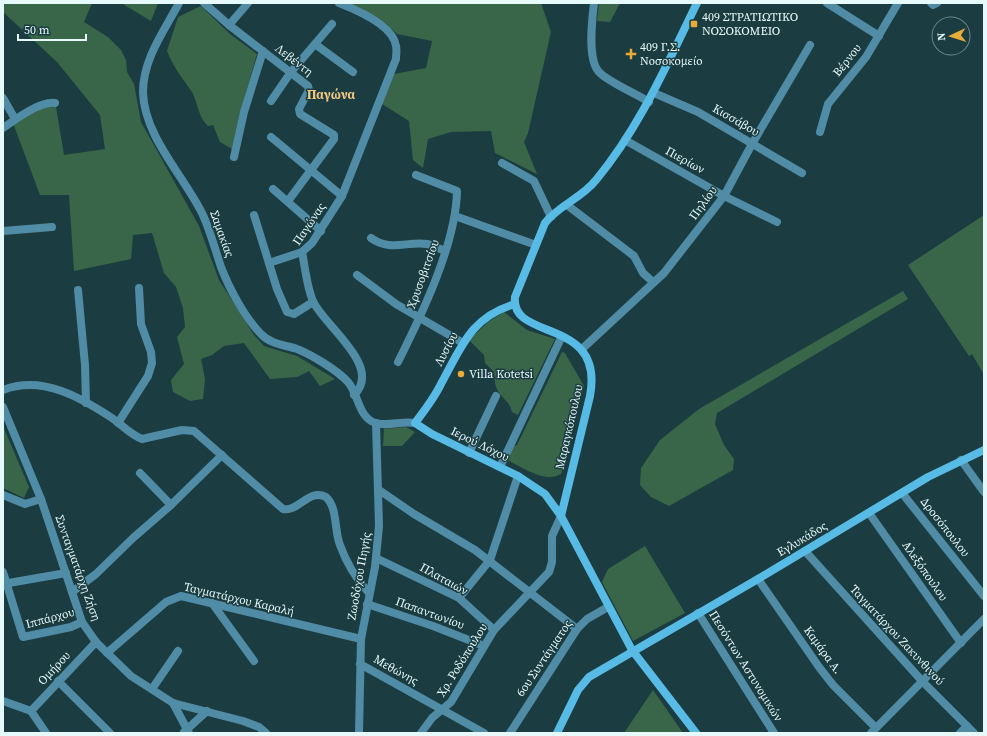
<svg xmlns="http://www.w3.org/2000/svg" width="987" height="736" font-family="'Source Serif 4',serif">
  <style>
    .green { fill: #396548 }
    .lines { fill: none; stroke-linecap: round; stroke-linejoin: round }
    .street { stroke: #518ca6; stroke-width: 8 }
    .secondary { stroke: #57bbe5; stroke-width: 8 }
    .poi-dot { fill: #e8ab37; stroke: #1b3d41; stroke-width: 1.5 }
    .labels { text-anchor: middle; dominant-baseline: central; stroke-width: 3; stroke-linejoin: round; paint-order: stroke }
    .poi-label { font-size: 12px; fill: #e6f9fb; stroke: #1b3d41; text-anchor: start }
    .street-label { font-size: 12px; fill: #e6f9fb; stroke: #1b3d41 }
    .neighbourhood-label { font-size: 13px; font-weight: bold; fill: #f2c882; stroke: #1b3d41 }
  </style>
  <rect width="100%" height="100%" fill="#1b3d41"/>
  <g class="green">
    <polygon points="3,3 92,3 84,22 108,37 121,50 126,60 127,72 134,84 141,122 199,226 219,280 254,335 264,346 297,356 335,379 320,386 309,371 297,377 270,379 244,343 224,346 212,355 201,359 205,379 203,399 190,401 173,392 171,380 184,364 177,337 185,327 183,308 176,287 164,273 152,233 133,235 131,259 74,271 69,195 40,195 13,123 48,105 56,107 64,155 105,149 100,115 57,62 3,12"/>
    <polygon points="121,3 158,3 151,21"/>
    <polygon points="345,3 541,3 551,32 528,133 524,142 537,174 495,153 491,131 451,132 428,139 423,168 413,160 409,121 382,104 394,74 426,68 432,41 397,34 385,23"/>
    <polygon points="599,3 620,3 610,22 597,21"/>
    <path d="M 201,6 L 230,34 L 257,54 L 239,117 L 232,149 L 220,142 L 213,125 L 208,126 C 198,117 198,103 192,92 C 183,79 173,67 167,51 L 178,17 Z"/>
    <polygon points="984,215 984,375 972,354 969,356 908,265"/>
    <polygon points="903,291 908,299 717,413 715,424 724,445 734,459 733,470 669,506 651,497 640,485 641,468 660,440 699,409"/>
    <path d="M 504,312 L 527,330 L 555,339 L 518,415 L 512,412 C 509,400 503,400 498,391 C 494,384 495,379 494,372 L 485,363 L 484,355 L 469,340 L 488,322 Z"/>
    <path d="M 562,352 L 565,353 L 584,386 L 561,474 C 545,484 521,466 507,460 L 514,446 L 517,445 Z"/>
    <polygon points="3,426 29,487 24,498 3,488"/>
    <polygon points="406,427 415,432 402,446 383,446 384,429"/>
    <polygon points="645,546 685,613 633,641 602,582 608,569"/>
    <polygon points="653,690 683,733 684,733 624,733"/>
  </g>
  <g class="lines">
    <g class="street">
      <path d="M 179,3 C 164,31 143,59 143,92 C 144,136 183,175 202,213 C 210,230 215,249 221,267 C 229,288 245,318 261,334 C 270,344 285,345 297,349 C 312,355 337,370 348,382 C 358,393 358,415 373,422 C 386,428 402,420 415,423"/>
      <polyline points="204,3 229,25 308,86 309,90 299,109 300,114 334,135 334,139 288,201"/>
      <path d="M 339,3 C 357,10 393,25 396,46 C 397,50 396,55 396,59 L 342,196 L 312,243 L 302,252 C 305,266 307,290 314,303 C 326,327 383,367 354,395"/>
      <path d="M 594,3 C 592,20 587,59 599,72 C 608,82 637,94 649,102"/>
      <polyline points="827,3 879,36"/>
      <polyline points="931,3 933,5 937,3"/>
      <polyline points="229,25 248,3"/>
      <polyline points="315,44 353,72"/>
      <polyline points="654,93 698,112 802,173"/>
      <polyline points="3,98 15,119"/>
      <polyline points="271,101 291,72 332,24"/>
      <path d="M 3,128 C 16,119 40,101 55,103"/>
      <polyline points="820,132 828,104 866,57 898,3"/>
      <polyline points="271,137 342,196"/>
      <polyline points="625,140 724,196 777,222"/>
      <polyline points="234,157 244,112 263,51"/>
      <polyline points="502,163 534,181 551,217"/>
      <polyline points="273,189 321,231"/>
      <polyline points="567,205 634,256 643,273 653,282"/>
      <polyline points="254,215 277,289 287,312 294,314 313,302"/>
      <polyline points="455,216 536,245"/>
      <polyline points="3,231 52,227"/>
      <path d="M 371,238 C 390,252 407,241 427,244 C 433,245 439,249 445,251"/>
      <polyline points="269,263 302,252"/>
      <polyline points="357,275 396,304 463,343"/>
      <polyline points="78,290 85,365 86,403"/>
      <polyline points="582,349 664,273 724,196 752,144 810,45"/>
      <path d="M 398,362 C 422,314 456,244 457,191 L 416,175"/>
      <path d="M 3,390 C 42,375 80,397 112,418 C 122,425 131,435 142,439 L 182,430 L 194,431 L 283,509 C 299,512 309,488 326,497 C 338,508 334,531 340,545 C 346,562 357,580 369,593"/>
      <polyline points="3,407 41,499 82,622 96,642 131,676 173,703 243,721 259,727 266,733"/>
      <polyline points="118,423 148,376 152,363 151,352 141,324 139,288"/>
      <polyline points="469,453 496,396"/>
      <polyline points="961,460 984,492"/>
      <polyline points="500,467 562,336"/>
      <polyline points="140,473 171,505"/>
      <polyline points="379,490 414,514 475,550 577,629"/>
      <polyline points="902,493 984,596"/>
      <polyline points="3,495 25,504 41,499"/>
      <polyline points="869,513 961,643"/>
      <polyline points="805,551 923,682 974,733"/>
      <polyline points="376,558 459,598 494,630"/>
      <polyline points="3,572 23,637 71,627 82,622"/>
      <polyline points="758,579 819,667 833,685 876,728"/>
      <polyline points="3,584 66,573"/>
      <polyline points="72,592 96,574 133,538 171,505 222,455"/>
      <polyline points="459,598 490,560 518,476"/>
      <polyline points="212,603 254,661"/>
      <polyline points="367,604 433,626 484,646"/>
      <polyline points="698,613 774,733"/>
      <polyline points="107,653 166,602 181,596 361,639"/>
      <polyline points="360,664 484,733"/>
      <polyline points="58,681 110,733"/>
      <polyline points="152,689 178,651"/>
      <polyline points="3,701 31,711 96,642"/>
      <polyline points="173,703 189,733"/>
      <polyline points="31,711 46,733"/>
      <polyline points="184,732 207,711"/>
      <polyline points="359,733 361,639 375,567 379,526 376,423"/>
      <polyline points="421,733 432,718 451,702 494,630 549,572 552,562 552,536 561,516"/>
      <polyline points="510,733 577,629 587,619 608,607"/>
      <polyline points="871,733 984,619"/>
      <polyline points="960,733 967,726"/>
    </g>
    <g class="secondary">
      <path d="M 515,304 C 471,317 462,346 442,382 C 435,397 425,410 415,423 L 432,434 L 518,476 L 545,494 L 561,516 L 632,650 L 696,733"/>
      <path d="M 561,516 L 590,396 C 605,316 510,342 515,297 L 545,223 C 559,205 582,198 596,180 C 640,127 667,64 697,3"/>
      <polyline points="557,733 578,690 589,677 758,579 928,477 984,450"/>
    </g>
  </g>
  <g class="poi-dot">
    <rect x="690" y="20" width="8" height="8" rx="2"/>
    <path d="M629 48h4v4h4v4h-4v4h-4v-4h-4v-4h4z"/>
    <circle cx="461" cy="374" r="4"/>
  </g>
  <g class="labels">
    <g class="poi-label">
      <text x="702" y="17">409 ΣΤΡΑΤΙΩΤΙΚΟ<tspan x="702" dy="14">ΝΟΣΟΚΟΜΕΙΟ</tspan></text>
      <text x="640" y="47">409 Γ.Σ.<tspan x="640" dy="14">Νοσοκομείο</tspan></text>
      <text x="469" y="374">Villa Kotetsi</text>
    </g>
    <g class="street-label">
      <text transform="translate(294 60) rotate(38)">Λεβέντη</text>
      <text transform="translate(847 60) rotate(-52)">Βέρνου</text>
      <text transform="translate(736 120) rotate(30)">Κισσάβου</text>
      <text transform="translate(685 160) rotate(29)">Πιερίων</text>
      <text transform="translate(703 203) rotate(-54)">Πηλίου</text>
      <text transform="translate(309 224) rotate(-56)">Παγώνας</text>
      <text transform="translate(222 234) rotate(70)">Σαμακίας</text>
      <text transform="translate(423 274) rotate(-70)">Χρυσοβιτσίου</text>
      <text transform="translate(446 349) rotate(-62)">Λυσίου</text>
      <text transform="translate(569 427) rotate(-77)">Μαραγκόπουλου</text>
      <text transform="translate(480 444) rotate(26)">Ιερού Λόχου</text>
      <text transform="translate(945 527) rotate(52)">Δροσόπουλου</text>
      <text transform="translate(802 539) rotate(-31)">Εγλυκάδος</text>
      <text transform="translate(78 568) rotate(70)">Συνταγματάρχη Ζήση</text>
      <text transform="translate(925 571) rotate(55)">Αλεξόπουλου</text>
      <text transform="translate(359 576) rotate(-80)">Ζωοδόχου Πηγής</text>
      <text transform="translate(444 579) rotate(29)">Πλαταιών</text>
      <text transform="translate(239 599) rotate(13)">Ταγματάρχου Καραλή</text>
      <text transform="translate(430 613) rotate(20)">Παπαντωνίου</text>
      <text transform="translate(50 618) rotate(-15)">Ιππάρχου</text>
      <text transform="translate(897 635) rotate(47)">Ταγματάρχου Ζακυνθινού</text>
      <text transform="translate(823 650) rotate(54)">Καμάρα Α.</text>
      <text transform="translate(544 658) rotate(-56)">6ου Συντάγματος</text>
      <text transform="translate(462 660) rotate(-58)">Χρ. Ροδόπουλου</text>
      <text transform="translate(746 666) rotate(58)">Πεσόντων Αστυνομικών</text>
      <text transform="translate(54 668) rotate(-47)">Ομήρου</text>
      <text transform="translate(396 670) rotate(29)">Μεθώνης</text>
    </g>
    <g class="neighbourhood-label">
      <text x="331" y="94">Παγώνα</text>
    </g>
  </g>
  <rect width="987" height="736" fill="none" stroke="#e6f9fb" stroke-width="8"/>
  <g transform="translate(951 36) rotate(266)"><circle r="19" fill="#1b3d41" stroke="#6c888b"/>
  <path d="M0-3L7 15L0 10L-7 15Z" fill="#e8ab37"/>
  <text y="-6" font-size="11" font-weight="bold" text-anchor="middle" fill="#e6f9fb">N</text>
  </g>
  <path d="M18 34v6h68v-6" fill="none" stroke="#e6f9fb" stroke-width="2"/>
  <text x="24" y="34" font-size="12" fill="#e6f9fb" stroke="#1b3d41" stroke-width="3" paint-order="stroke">50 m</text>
</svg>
